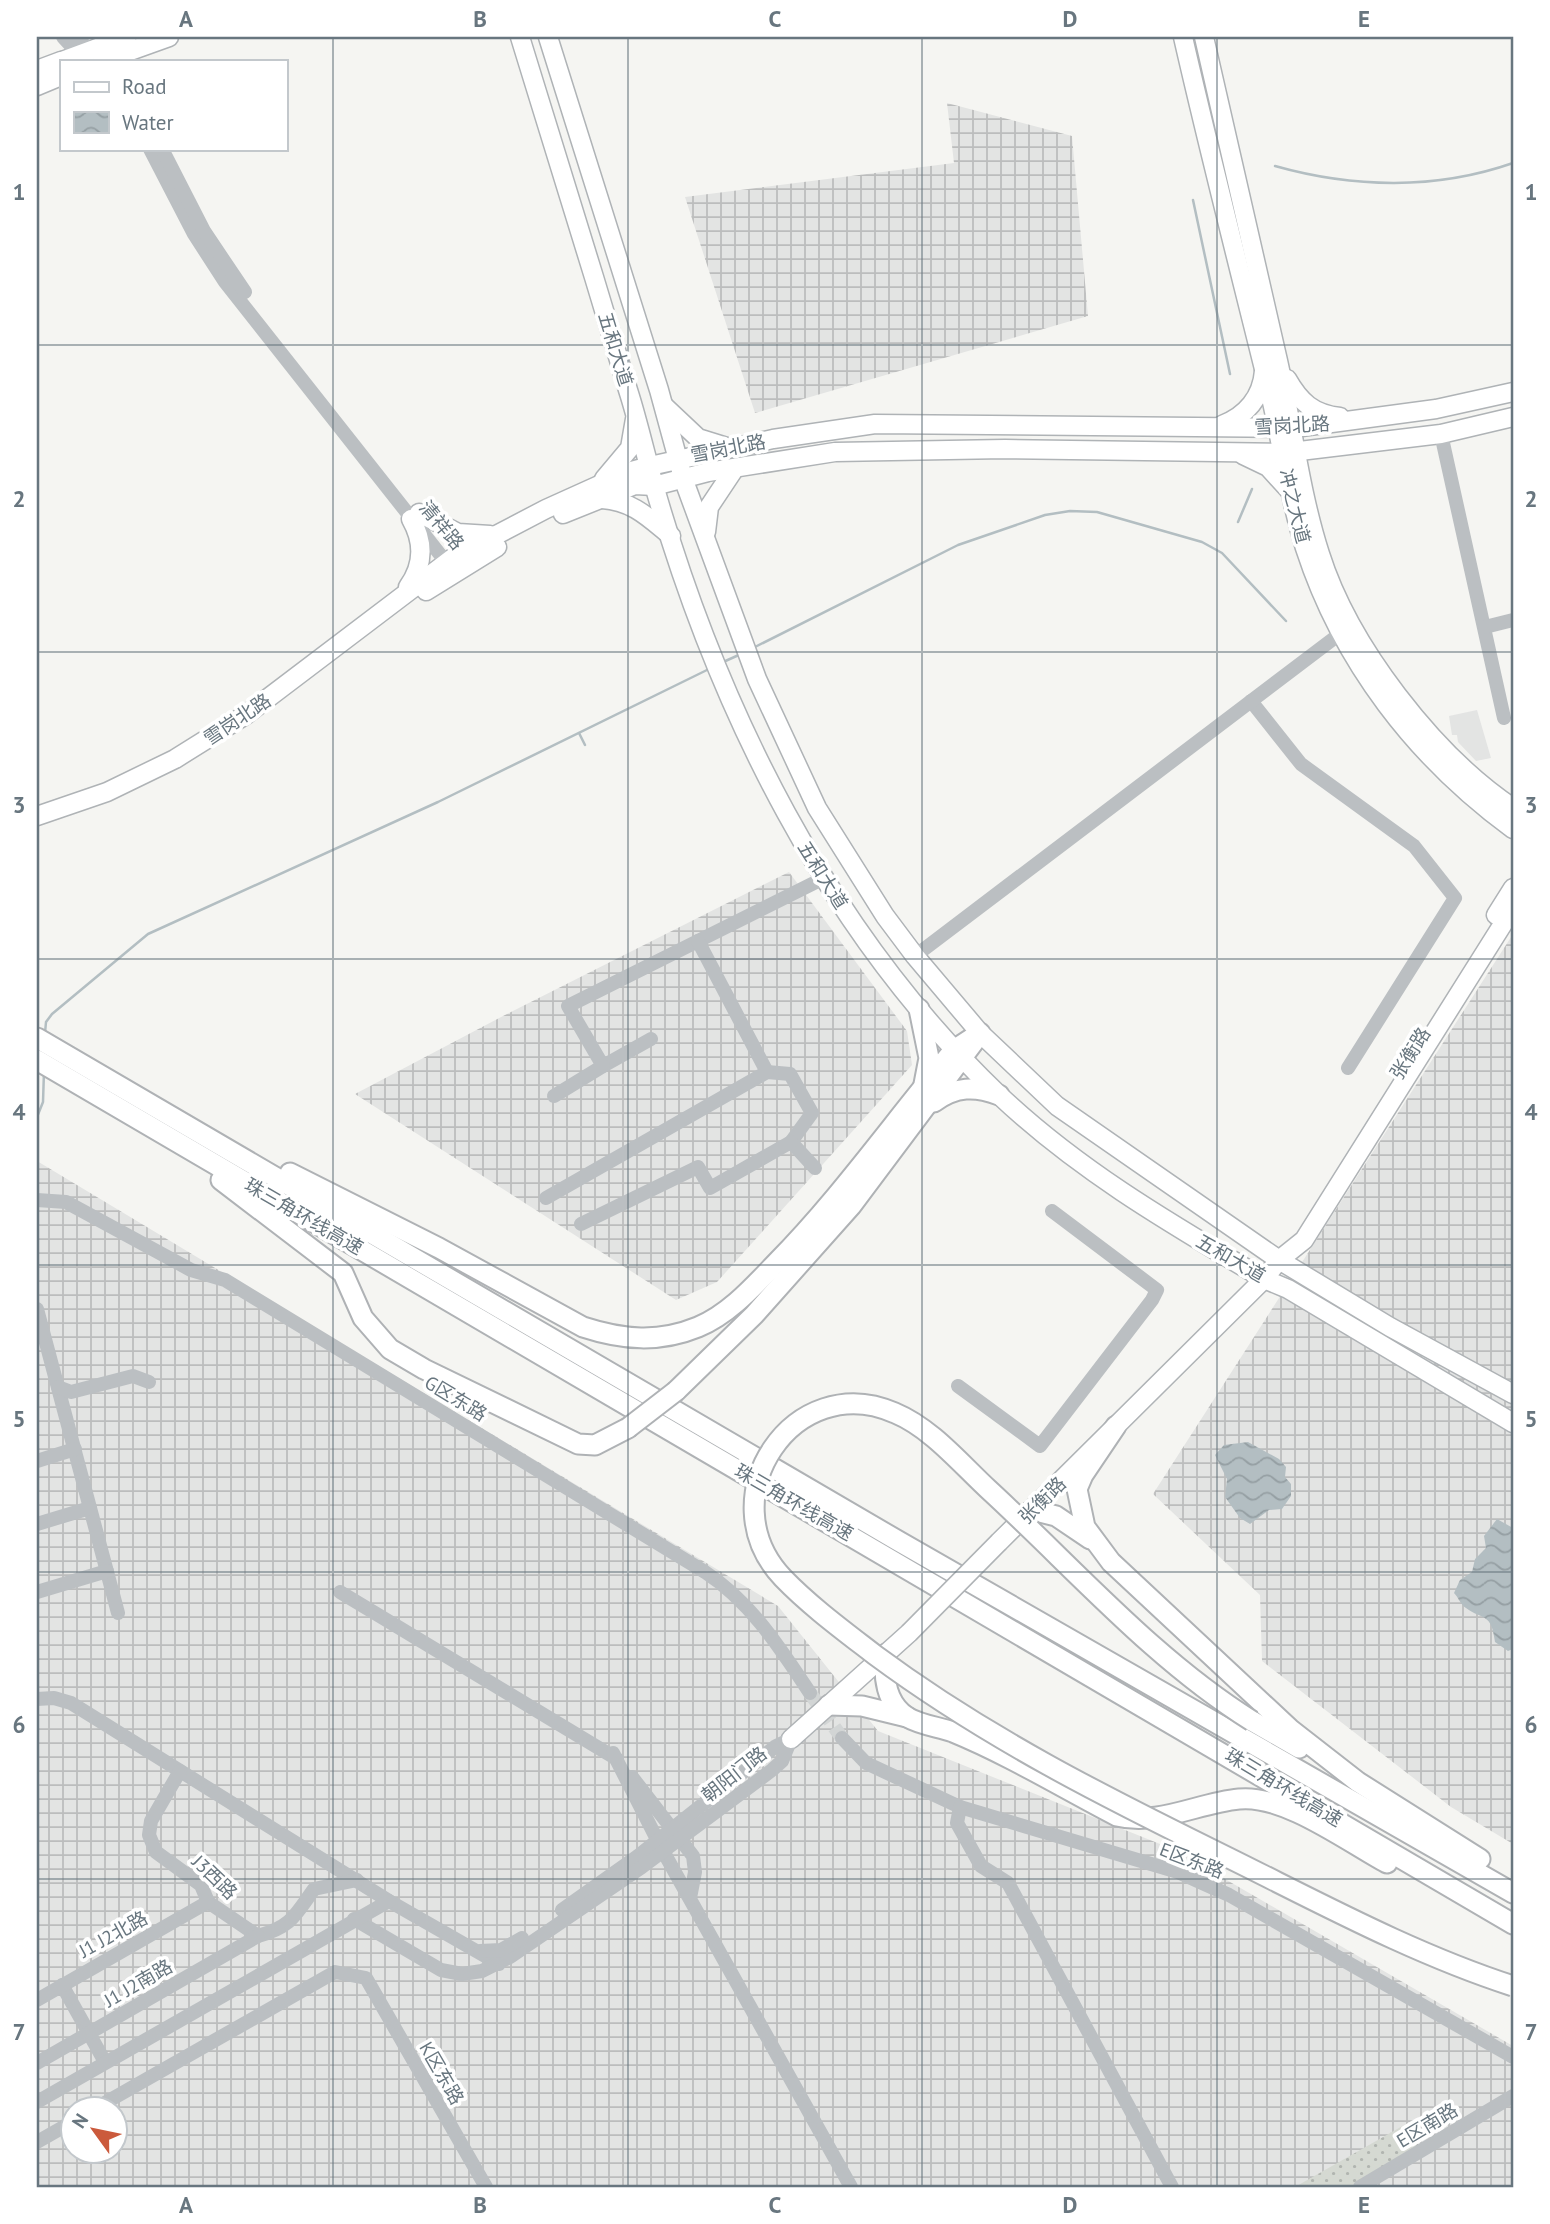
<svg xmlns="http://www.w3.org/2000/svg" width="1550" height="2224" font-family="'PT Sans','Noto Sans SC',sans-serif">
  <style>
    .built { fill: #e3e4e3 }
    .industrial { fill: url(#industrial-grid); fill-rule: evenodd }
    .grass { fill: url(#grass-dots) }
    .water { fill: url(#water-waves) }
    .lines { fill: none; stroke-linecap: round; stroke-linejoin: round }
    .stream { stroke: #b3bec2; stroke-width: 2.5 }
    .minor-tunnel { stroke: #d2d5d5; stroke-width: 14; stroke-dasharray: 14 7; stroke-linecap: butt }
    .major-casing { stroke: #afb3b6; stroke-width: 21 }
    .highway-casing { stroke: #afb2b5; stroke-width: 23 }
    .minor { stroke: #bbbfc2; stroke-width: 14 }
    .major { stroke: #fff; stroke-width: 18 }
    .highway { stroke: #fff; stroke-width: 19 }
    .major-bridge-casing { stroke: #afb3b6; stroke-width: 21; stroke-linecap: butt }
    .highway-bridge-casing { stroke: #afb2b5; stroke-width: 23; stroke-linecap: butt }
    .major-bridge { stroke: #fff; stroke-width: 18 }
    .highway-bridge { stroke: #fff; stroke-width: 19 }
    .grid { fill: none; stroke: #68767f; stroke-width: 2; stroke-opacity: 0.55 }
    .labels { text-anchor: middle; dominant-baseline: central; stroke-width: 7; stroke-linejoin: round; paint-order: stroke }
    .street-label { font-size: 19px; fill: #68767f; stroke: #fff }
    .neatline { fill: none; stroke: #68767f; stroke-width: 2.5 }
    .grid-label { font-size: 23px; text-anchor: middle; font-weight: bold; fill: #68767f }
  </style>
  <defs>
    <pattern id="industrial-grid" width="8" height="8" patternUnits="userSpaceOnUse" patternTransform="scale(1.75)"><rect width="8" height="8" fill="#e3e4e3"/><path d="M0 4h8M4 0v8" fill="none" stroke="#bcbdbd"/></pattern>
    <pattern id="grass-dots" width="8" height="8" patternUnits="userSpaceOnUse" patternTransform="scale(1.75)"><rect width="8" height="8" fill="#d5d9d2"/><path d="M2 2h.1M6 6h.1" fill="none" stroke="#b1b5b0" stroke-width="1.8" stroke-linecap="round"/></pattern>
    <pattern id="water-waves" width="16" height="10" patternUnits="userSpaceOnUse" patternTransform="scale(1.75)"><rect width="16" height="10" fill="#b3bec2"/><path d="M0 5q4-4 8 0t8 0" fill="none" stroke="#959fa3"/></pattern>
  </defs>
  <rect width="100%" height="100%" fill="#f5f5f2"/>
  <polygon class="built" points="1477,710 1491,758 1476,761 1458,742 1457,735 1452,735 1449,716"/>
  <g class="industrial">
    <polygon points="947,103 1072,136 1088,316 755,413 685,197 954,163"/>
    <polygon points="789,872 907,1031 912,1065 717,1282 676,1300 355,1094 503,1016"/>
    <polygon points="1513,934 1513,1844 1451,1807 1262,1661 1260,1595 1153,1494"/>
    <path d="M 37,1161 L 778,1606 L 878,1731 L 1175,1850 L 1513,2046 L 1513,2187 L 37,2187 ZM 74,2108 L 116,2108 L 116,2150 L 74,2150 Z"/>
  </g>
  <polygon class="grass" points="1406,2124 1421,2149 1353,2187 1295,2187"/>
  <g class="water">
    <polygon points="1248,1442 1279,1459 1286,1467 1285,1477 1291,1484 1291,1496 1282,1509 1269,1510 1250,1524 1240,1518 1225,1497 1227,1479 1215,1455 1224,1445"/>
    <path d="M 1497,1519 L 1513,1528 L 1513,1649 L 1508,1651 L 1495,1642 C 1491,1612 1484,1621 1466,1608 C 1461,1605 1458,1597 1454,1593 L 1460,1580 L 1472,1572 L 1475,1559 L 1486,1548 L 1484,1536 Z"/>
  </g>
  <g class="lines">
    <g class="stream">
      <path d="M 1275,166 C 1353,188 1436,190 1513,163"/>
      <polyline points="1193,200 1230,374"/>
      <polyline points="1238,522 1252,489"/>
      <polyline points="753,648 958,545 1045,515 1070,511 1097,512 1202,542 1222,553 1286,621"/>
      <polyline points="721,663 741,654"/>
      <polyline points="579,733 585,745"/>
      <polyline points="45,1033 46,1022 52,1014 148,934 438,802 709,669"/>
      <polyline points="37,1117 43,1102 44,1071"/>
    </g>
    <polyline class="minor-tunnel" points="810,1693 842,1738"/>
    <g class="major-casing">
      <g id="major">
        <path d="M 520,37 C 556,154 593,272 628,390 C 638,421 645,453 654,485 C 718,710 828,932 999,1095 C 1078,1170 1171,1224 1264,1279 L 1288,1289 L 1513,1423"/>
        <polyline points="548,37 659,390 683,478 757,679 817,808 885,916 915,956 980,1033 1057,1106 1279,1260 1390,1327 1513,1394"/>
        <path d="M 1183,37 C 1209,151 1238,264 1266,377 C 1281,434 1287,492 1305,548 C 1342,662 1416,758 1513,829"/>
        <path d="M 1204,37 C 1228,142 1252,247 1276,352 C 1292,419 1299,489 1320,554 C 1349,646 1434,755 1513,808"/>
        <polyline points="62,61 127,37"/>
        <polyline points="102,61 169,37"/>
        <polyline points="37,70 61,61"/>
        <polyline points="37,86 61,76"/>
        <path d="M 1287,379 C 1300,402 1313,414 1340,417"/>
        <polyline points="664,406 698,438 727,447"/>
        <path d="M 1222,425 C 1246,416 1262,397 1264,371"/>
        <polyline points="1243,455 1268,467 1289,490"/>
        <polyline points="604,479 630,448 635,419"/>
        <path d="M 602,499 C 633,501 649,518 671,536"/>
        <polyline points="419,513 458,533 490,535"/>
        <polyline points="563,514 635,485 654,486 708,472 835,452 1005,449 1283,453 1441,434 1513,417"/>
        <polyline points="706,532 709,507 735,468"/>
        <path d="M 408,587 C 424,565 424,542 411,519"/>
        <polyline points="426,591 497,547"/>
        <polyline points="37,816 107,792 175,759 247,714 454,557 546,509 628,472 650,466 773,439 875,424 1294,428 1436,409 1513,392"/>
        <polyline points="1496,915 1513,888"/>
        <polyline points="999,1542 1264,1279 1279,1260 1304,1240 1513,908"/>
        <polyline points="791,1739 909,1633"/>
      </g>
    </g>
    <g class="highway-casing">
      <g id="highway">
        <polyline points="919,1009 929,1058 924,1084"/>
        <polyline points="37,1038 900,1542 1513,1893"/>
        <polyline points="37,1060 1513,1924"/>
        <path d="M 934,1102 C 956,1086 975,1086 999,1095"/>
        <path d="M 290,1173 L 439,1248 L 583,1327 C 623,1340 659,1343 698,1327 C 729,1314 753,1287 776,1263 C 841,1197 894,1121 954,1050 L 980,1033"/>
        <polyline points="221,1180 343,1273 363,1318 390,1349 424,1369 578,1444 595,1445 628,1428"/>
        <polyline points="676,1391 754,1315 851,1206 976,1039"/>
        <polyline points="1116,1426 1083,1475 1077,1489 1085,1527 1111,1562 1290,1729 1358,1782 1480,1859"/>
        <polyline points="1032,1510 1056,1516 1090,1539"/>
        <path d="M 886,1654 C 883,1677 886,1703 907,1717 C 920,1725 939,1727 953,1732 C 1009,1755 1063,1788 1117,1816 C 1158,1826 1198,1803 1239,1799 C 1284,1794 1348,1842 1387,1863"/>
        <polyline points="829,1705 862,1706 907,1717"/>
        <polyline points="1252,1721 1299,1748"/>
      </g>
    </g>
    <g class="minor">
      <polyline points="63,37 85,61"/>
      <polyline points="77,37 96,58"/>
      <polyline points="150,149 194,234 225,282 446,562 453,567"/>
      <polyline points="162,149 204,231 245,292"/>
      <polyline points="1441,434 1504,718"/>
      <polyline points="1485,627 1513,620"/>
      <polyline points="1251,701 1301,764 1414,846 1455,898 1348,1068"/>
      <polyline points="915,956 1341,633"/>
      <polyline points="651,1039 603,1066 568,1006 824,878"/>
      <polyline points="767,1072 790,1074 812,1113 791,1142 815,1168"/>
      <polyline points="554,1096 603,1066"/>
      <polyline points="546,1198 767,1072 698,941"/>
      <path d="M 37,1200 L 66,1202 L 191,1270 L 225,1280 L 705,1572 C 751,1602 780,1648 810,1693"/>
      <polyline points="581,1224 698,1167 710,1188 791,1142"/>
      <polyline points="37,1309 118,1613"/>
      <polyline points="958,1386 1040,1446 1152,1300 1157,1290 1052,1211"/>
      <polyline points="58,1387 71,1392 133,1376 149,1382"/>
      <polyline points="37,1461 75,1449"/>
      <polyline points="37,1524 90,1508"/>
      <polyline points="37,1592 107,1571"/>
      <polyline points="340,1592 617,1759"/>
      <polyline points="37,1699 54,1698 71,1703 389,1901 499,1964"/>
      <polyline points="842,1738 866,1763 960,1807 1178,1872 1229,1895 1513,2057"/>
      <polyline points="613,1753 663,1851 851,2187"/>
      <path d="M 180,1771 L 151,1821 L 149,1835 L 156,1852 L 201,1885 L 208,1902 L 258,1936 C 291,1927 295,1916 314,1889 L 357,1880"/>
      <polyline points="632,1777 693,1856 695,1872 690,1898"/>
      <polyline points="960,1807 957,1823 981,1866 1008,1883 1172,2187"/>
      <polyline points="562,1910 638,1856 776,1746 791,1739"/>
      <polyline points="354,1919 441,1970 462,1974 482,1971 510,1957 642,1867 772,1770 782,1761 791,1739"/>
      <polyline points="480,1951 501,1950 522,1938"/>
      <polyline points="62,1985 105,2062"/>
      <polyline points="37,2000 208,1902"/>
      <polyline points="37,2063 258,1936"/>
      <polyline points="37,2102 389,1901"/>
      <polyline points="96,2108 335,1972 366,1978 486,2187"/>
      <polyline points="37,2142 74,2121"/>
      <polyline points="1360,2187 1513,2096"/>
    </g>
    <use href="#major" class="major"/>
    <use href="#highway" class="highway"/>
    <g class="major-bridge-casing">
      <polyline id="major-bridge" points="909,1633 999,1542"/>
    </g>
    <g class="highway-bridge-casing">
      <g id="highway-bridge">
        <polyline points="628,1428 676,1391"/>
        <path d="M 1252,1721 C 1153,1659 1074,1568 988,1489 C 960,1463 931,1428 895,1413 C 794,1368 707,1498 783,1578 C 810,1606 844,1631 875,1655 C 987,1738 1105,1797 1229,1858 C 1322,1904 1414,1954 1513,1986"/>
      </g>
    </g>
    <use href="#major-bridge" class="major-bridge"/>
    <use href="#highway-bridge" class="highway-bridge"/>
  </g>
  <path class="grid" d="M 333,37 L 333,2187M 628,37 L 628,2187M 922,37 L 922,2187M 1217,37 L 1217,2187M 37,345 L 1513,345M 37,652 L 1513,652M 37,959 L 1513,959M 37,1265 L 1513,1265M 37,1572 L 1513,1572M 37,1879 L 1513,1879"/>
  <g class="labels">
    <g class="street-label">
      <text transform="translate(616 349) rotate(73)">五和大道</text>
      <text transform="translate(1292 425) rotate(-3)">雪岗北路</text>
      <text transform="translate(728 448) rotate(-11)">雪岗北路</text>
      <text transform="translate(1295 506) rotate(76)">冲之大道</text>
      <text transform="translate(442 525) rotate(50)">清祥路</text>
      <text transform="translate(237 719) rotate(-34)">雪岗北路</text>
      <text transform="translate(823 875) rotate(58)">五和大道</text>
      <text transform="translate(1410 1053) rotate(-58)">张衡路</text>
      <text transform="translate(304 1216) rotate(30)">珠三角环线高速</text>
      <text transform="translate(1231 1258) rotate(30)">五和大道</text>
      <text transform="translate(456 1398) rotate(31)">G区东路</text>
      <text transform="translate(1042 1500) rotate(-45)">张衡路</text>
      <text transform="translate(794 1502) rotate(30)">珠三角环线高速</text>
      <text transform="translate(734 1774) rotate(-38)">朝阳门路</text>
      <text transform="translate(1284 1787) rotate(31)">珠三角环线高速</text>
      <text transform="translate(1192 1860) rotate(21)">E区东路</text>
      <text transform="translate(215 1877) rotate(44)">J3西路</text>
      <text transform="translate(113 1934) rotate(-29)">J1 J2北路</text>
      <text transform="translate(138 1983) rotate(-30)">J1 J2南路</text>
      <text transform="translate(442 2073) rotate(60)">K区东路</text>
      <text transform="translate(1427 2125) rotate(-31)">E区南路</text>
    </g>
  </g>
  <rect width="1550" height="2224" fill="none" stroke="#ffffff" stroke-width="77"/>
  <rect x="60" y="60" width="228" height="91" fill="#ffffff" stroke="#c3c8cc" stroke-width="2"/>
  <rect x="74" y="82" width="35" height="10" fill="#ffffff" stroke="#c3c8cc" stroke-width="2"/>
  <text x="122" y="94" font-size="21" fill="#68767f">Road</text>
  <rect x="74" y="112" width="35" height="21" fill="url(#water-waves)" stroke="#c3c8cc" stroke-width="2"/>
  <text x="122" y="130" font-size="21" fill="#68767f">Water</text>
  <g transform="translate(94 2130) rotate(303)"><circle r="33" fill="#ffffff" stroke="#c3c8cc" stroke-width="2"/>
  <path d="M0-5L12 26L0 18L-12 26Z" fill="#cb5a3c"/>
  <text y="-10" font-size="19" font-weight="bold" text-anchor="middle" fill="#68767f">N</text>
  </g>
  <rect x="38" y="38" width="1474" height="2148" class="neatline"/>
  <g class="grid-label">
    <text x="186" y="27">A</text>
    <text x="480" y="27">B</text>
    <text x="775" y="27">C</text>
    <text x="1070" y="27">D</text>
    <text x="1364" y="27">E</text>
    <text x="19" y="200">1</text>
    <text x="1531" y="200">1</text>
    <text x="19" y="507">2</text>
    <text x="1531" y="507">2</text>
    <text x="19" y="813">3</text>
    <text x="1531" y="813">3</text>
    <text x="19" y="1120">4</text>
    <text x="1531" y="1120">4</text>
    <text x="19" y="1427">5</text>
    <text x="1531" y="1427">5</text>
    <text x="19" y="1733">6</text>
    <text x="1531" y="1733">6</text>
    <text x="19" y="2040">7</text>
    <text x="1531" y="2040">7</text>
    <text x="186" y="2213">A</text>
    <text x="480" y="2213">B</text>
    <text x="775" y="2213">C</text>
    <text x="1070" y="2213">D</text>
    <text x="1364" y="2213">E</text>
  </g>
</svg>
